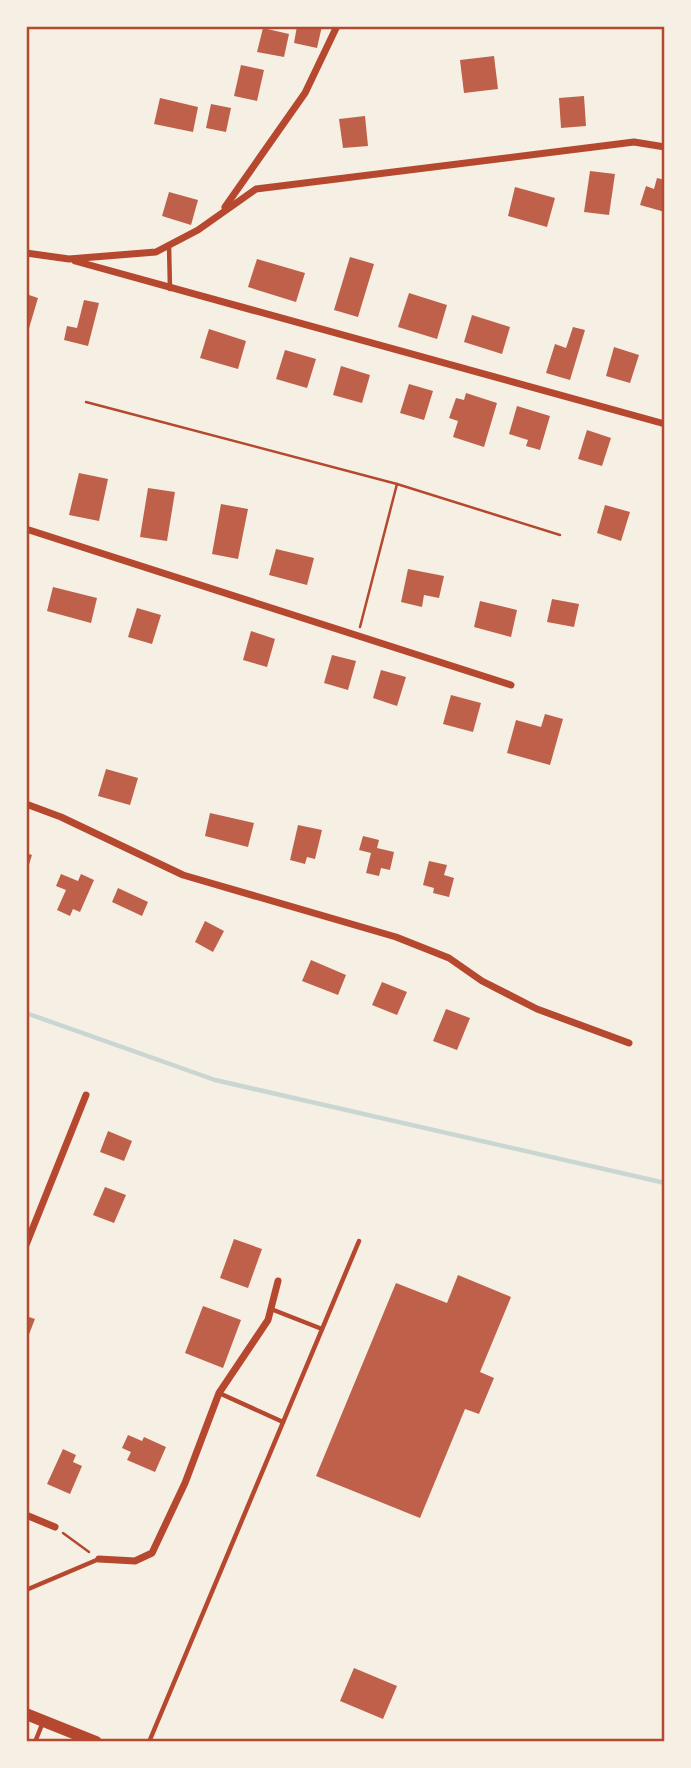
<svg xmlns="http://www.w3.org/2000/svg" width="691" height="1768" font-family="'Sofia Sans Condensed',sans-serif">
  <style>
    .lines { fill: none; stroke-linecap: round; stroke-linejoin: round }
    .stream { stroke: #c9d6d2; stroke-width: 4.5 }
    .building { fill: #bf614a }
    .path { stroke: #b5482f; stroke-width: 2.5 }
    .service { stroke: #b5482f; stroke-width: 4.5 }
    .minor { stroke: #b5482f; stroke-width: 7 }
    .secondary { stroke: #b5482f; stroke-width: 12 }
    .neatline { fill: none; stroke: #b5482f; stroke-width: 2.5 }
  </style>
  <rect width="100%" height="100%" fill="#f6efe4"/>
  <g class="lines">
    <polyline class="stream" points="26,1013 215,1080 665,1183"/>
  </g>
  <g class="building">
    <polygon points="297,26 322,26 317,48 294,43"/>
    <polygon points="263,28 289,34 284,57 257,52"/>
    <polygon points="494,56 498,89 464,93 460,60"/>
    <polygon points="241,65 264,70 257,101 234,96"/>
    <polygon points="584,96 586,126 561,128 559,98"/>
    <polygon points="160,98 198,107 193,132 154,124"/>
    <polygon points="211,104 231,108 226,132 206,128"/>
    <polygon points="365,116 368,146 343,148 339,119"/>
    <polygon points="590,171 615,174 609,215 584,212"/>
    <polygon points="657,178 665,180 665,212 640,205 646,186 654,189"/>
    <polygon points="515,187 555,198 547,227 508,216"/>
    <polygon points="169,192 198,200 191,225 162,216"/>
    <polygon points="350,257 374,264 358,317 334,310"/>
    <polygon points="257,259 305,273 296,302 248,287"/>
    <polygon points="409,293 447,305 437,339 398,327"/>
    <polygon points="26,294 38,298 27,335 26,335"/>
    <polygon points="84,300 99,303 88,346 64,340 67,326 77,328"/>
    <polygon points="472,315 510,327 502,354 464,342"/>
    <polygon points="573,327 585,330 570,380 546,373 555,344 566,348"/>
    <polygon points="209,329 246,341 238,369 200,358"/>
    <polygon points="614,347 639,355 630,383 606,376"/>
    <polygon points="285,350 316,359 307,388 276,379"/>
    <polygon points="341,366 370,375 362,403 333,395"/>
    <polygon points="409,384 433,391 424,420 400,413"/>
    <polygon points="466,393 497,403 484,447 453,437 458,421 449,418 456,398 464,400"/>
    <polygon points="517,406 550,416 540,450 526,446 528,440 509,434"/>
    <polygon points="587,430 611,438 602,466 578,459"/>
    <polygon points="79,473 108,479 99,521 69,515"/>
    <polygon points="148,488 175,492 167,541 140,537"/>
    <polygon points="221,504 248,509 238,559 212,554"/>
    <polygon points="605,505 630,512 621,541 597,533"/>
    <polygon points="276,549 314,558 307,585 269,575"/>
    <polygon points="408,569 444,576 439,598 424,595 422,607 401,602"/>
    <polygon points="53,587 97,598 91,623 47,611"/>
    <polygon points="552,599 579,604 574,627 547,622"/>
    <polygon points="480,601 517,610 511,637 474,627"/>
    <polygon points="137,608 161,615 152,644 128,637"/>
    <polygon points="251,631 275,639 267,667 243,660"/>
    <polygon points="332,655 356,661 348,690 324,683"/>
    <polygon points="381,670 406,677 397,706 373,698"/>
    <polygon points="451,695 481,703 473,732 443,724"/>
    <polygon points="545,714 563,719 550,765 507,753 516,720 541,727"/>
    <polygon points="106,769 138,778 130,805 98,796"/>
    <polygon points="210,813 254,823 248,847 205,836"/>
    <polygon points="298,825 322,830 315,859 307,857 305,864 290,860"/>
    <polygon points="363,836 379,840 377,848 394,852 390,870 381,868 379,876 366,873 371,853 359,850"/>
    <polygon points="26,853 32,855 27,871 26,871"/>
    <polygon points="429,861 447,865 444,875 454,878 449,897 433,893 434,888 423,885"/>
    <polygon points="61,874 78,881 81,874 94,880 80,912 73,909 70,916 57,910 66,890 56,886"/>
    <polygon points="118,888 148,902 142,916 112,902"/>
    <polygon points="205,921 224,931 213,952 195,942"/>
    <polygon points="311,960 346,975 338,995 302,981"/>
    <polygon points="382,982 407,992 397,1015 372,1005"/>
    <polygon points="446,1009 470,1018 457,1050 433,1041"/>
    <polygon points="108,1131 132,1141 124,1161 100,1152"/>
    <polygon points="105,1187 126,1195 114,1223 93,1215"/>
    <polygon points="234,1239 262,1249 248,1288 220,1278"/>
    <polygon points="458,1275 511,1297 480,1372 494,1378 479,1414 465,1409 420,1518 316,1476 396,1283 447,1303"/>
    <polygon points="203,1306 241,1320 223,1368 185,1353"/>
    <polygon points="26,1316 35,1319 26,1342"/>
    <polygon points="128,1435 142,1441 144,1437 166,1447 155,1472 127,1460 131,1452 122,1448"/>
    <polygon points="63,1449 76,1455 73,1462 82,1466 70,1494 47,1484"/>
    <polygon points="354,1668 397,1686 383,1719 340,1701"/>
  </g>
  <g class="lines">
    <g class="path">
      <polyline points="86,402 397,484 560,535"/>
      <polyline points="360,627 397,484"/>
      <polyline points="63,1533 89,1552"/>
    </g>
    <g class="service">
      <polyline points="169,245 170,289"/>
      <polyline points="271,1309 322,1329"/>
      <polyline points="219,1393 283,1422"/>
      <polyline points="26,1590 99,1559"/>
      <polyline points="35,1742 43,1722"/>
      <polyline points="149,1742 359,1241"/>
    </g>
    <g class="minor">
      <polyline points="225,207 305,93 337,26"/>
      <polyline points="26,253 69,259 156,252 198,230 256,189 634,142 665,147"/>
      <polyline points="75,261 665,424"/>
      <polyline points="26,529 511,685"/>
      <polyline points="26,804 61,817 183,875 396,937 449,958 482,981 537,1009 629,1043"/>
      <polyline points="26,1245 86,1095"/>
      <polyline points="26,1515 55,1527"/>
      <polyline points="99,1559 135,1561 152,1553 185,1483 219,1393 268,1320 278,1281"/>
    </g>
    <polyline class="secondary" points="26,1714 96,1742"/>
  </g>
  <rect width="691" height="1768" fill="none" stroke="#f6efe4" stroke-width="56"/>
  <rect x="28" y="28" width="635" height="1712" class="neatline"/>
</svg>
